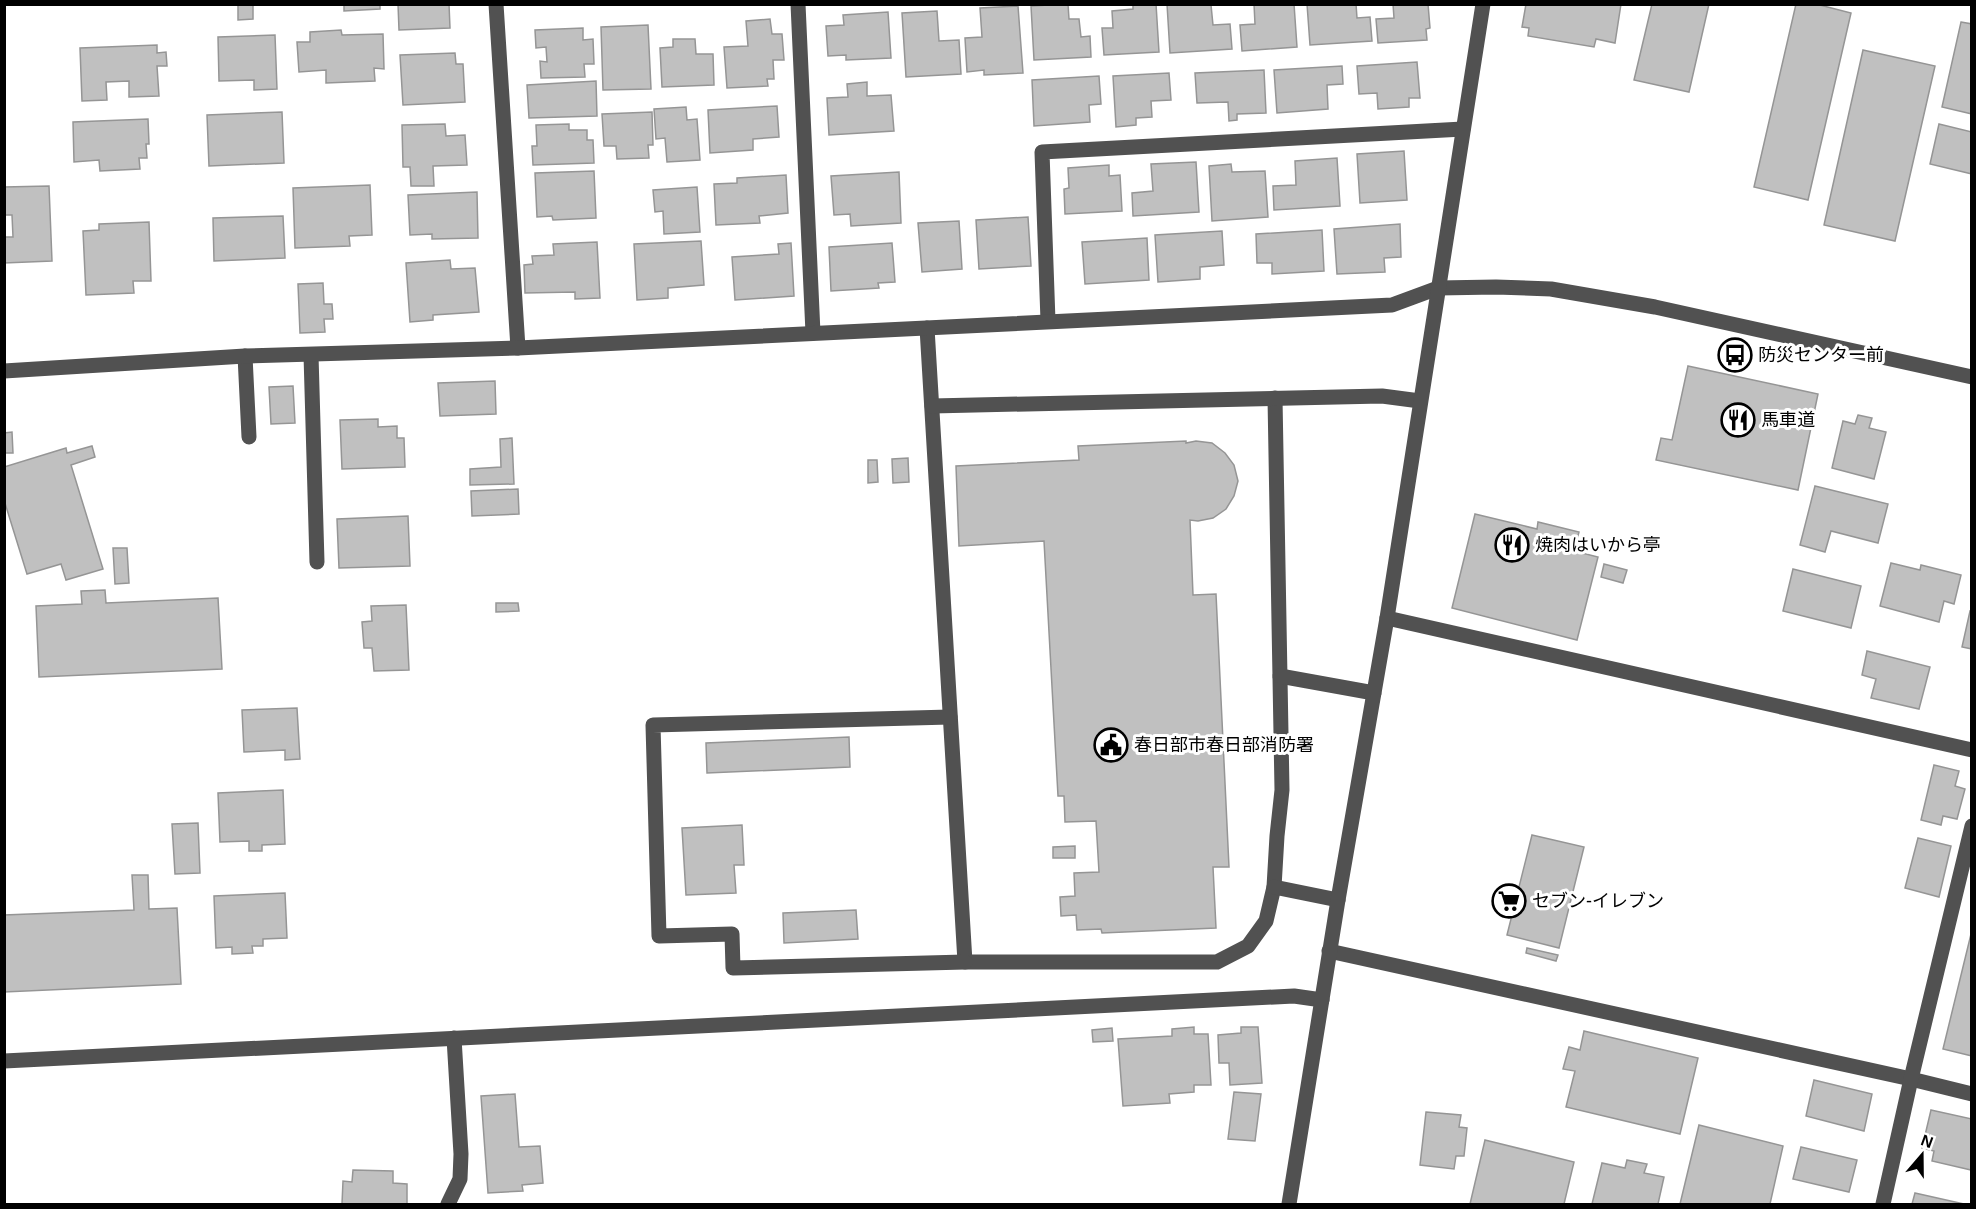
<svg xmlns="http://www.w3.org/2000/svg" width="1976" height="1209" font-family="Helvetica,'Noto Sans JP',sans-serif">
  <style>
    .building { fill: #c0c0c0; stroke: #959595; stroke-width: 1.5 }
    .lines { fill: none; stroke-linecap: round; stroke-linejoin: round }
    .minor { stroke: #515151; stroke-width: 15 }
    .labels { text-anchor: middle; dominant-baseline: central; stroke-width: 6; stroke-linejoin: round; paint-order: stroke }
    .poi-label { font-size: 18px; fill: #000; stroke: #fff; text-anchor: start }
  </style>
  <rect width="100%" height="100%" fill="#fff"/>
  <g class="building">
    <polygon points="238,4 253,4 253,19 238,20"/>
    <polygon points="344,4 380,4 380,9 344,11"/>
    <polygon points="398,4 449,4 450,28 399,30"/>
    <polygon points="1068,4 1069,19 1079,19 1081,37 1090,36 1091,57 1034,60 1031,6"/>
    <polygon points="1133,4 1156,4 1159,52 1104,55 1102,28 1113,28 1112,11 1133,9"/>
    <polygon points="1167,4 1211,5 1213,25 1230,24 1232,49 1170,53"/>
    <polygon points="1254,4 1294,4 1297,47 1242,51 1240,25 1255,24"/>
    <polygon points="1307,4 1356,4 1357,18 1370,17 1372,41 1310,45"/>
    <polygon points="1393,4 1428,4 1430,28 1426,29 1427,40 1378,43 1376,19 1394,18"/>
    <polygon points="1526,4 1621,4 1615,43 1596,39 1594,47 1528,36 1529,28 1522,27"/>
    <polygon points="1652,4 1709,4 1689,92 1634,80"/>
    <polygon points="1796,4 1816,4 1851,13 1808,200 1754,187"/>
    <polygon points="1018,6 1023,73 984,75 984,70 967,72 965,38 982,37 980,8"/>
    <polygon points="937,11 939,41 959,40 961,74 906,77 902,13"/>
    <polygon points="888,12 891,58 846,60 846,55 828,56 826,26 844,25 843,15"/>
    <polygon points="770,19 772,34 782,34 784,60 773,60 774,79 767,79 768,86 727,88 724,47 748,46 746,21"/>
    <polygon points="1961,22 1972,24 1972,114 1942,107"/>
    <polygon points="648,25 651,89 603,90 601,27"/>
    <polygon points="583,28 583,40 593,39 594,64 584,64 585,77 541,78 540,61 547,62 546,47 536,48 535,30"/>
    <polygon points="341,30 342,35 383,34 384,69 374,68 375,81 326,83 326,70 299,72 297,42 310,42 310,32"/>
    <polygon points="275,35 277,89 254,90 254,80 219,81 218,37"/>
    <polygon points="673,39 695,39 696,54 713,54 714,85 662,87 660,48 673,47"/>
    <polygon points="157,45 157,53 166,52 167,66 157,66 159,96 129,97 129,81 106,82 107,100 82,101 80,48"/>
    <polygon points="1863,50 1935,66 1895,241 1824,225"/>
    <polygon points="455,53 456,64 463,64 465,102 403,105 400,55"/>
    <polygon points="1417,62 1420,98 1409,98 1409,107 1378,109 1377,93 1359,94 1357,66"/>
    <polygon points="1342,66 1343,84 1327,85 1328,109 1277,113 1274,70"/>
    <polygon points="1264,70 1266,113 1237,114 1237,120 1229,121 1228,102 1197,103 1195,73"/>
    <polygon points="1169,73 1171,100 1151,101 1152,117 1136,118 1136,125 1116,127 1113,76"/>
    <polygon points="1099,76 1101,104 1089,105 1090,122 1034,126 1032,80"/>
    <polygon points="596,81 597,116 529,118 527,85"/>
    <polygon points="867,82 867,96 891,95 894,131 829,135 827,98 848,97 847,84"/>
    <polygon points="777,106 779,137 753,139 753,150 710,153 708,110"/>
    <polygon points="686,107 687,120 697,119 700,160 667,162 665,138 656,139 654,109"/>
    <polygon points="282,112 284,163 209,166 207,115"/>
    <polygon points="652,112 653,145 648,145 649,158 617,159 616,146 604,146 602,114"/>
    <polygon points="148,119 149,144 146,144 147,158 139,158 140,169 100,171 99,160 74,162 73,122"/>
    <polygon points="445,124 446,136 465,135 467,165 433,166 434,186 411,186 410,167 403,167 402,125"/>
    <polygon points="569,124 569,130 587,130 587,140 593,140 594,163 533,165 532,146 537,146 536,125"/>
    <polygon points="1939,124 1972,132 1972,174 1930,164"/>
    <polygon points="1404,151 1407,200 1360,203 1357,154"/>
    <polygon points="1337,158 1340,206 1274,210 1273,186 1296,185 1295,161"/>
    <polygon points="1196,162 1199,212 1133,216 1132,193 1153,191 1151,164"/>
    <polygon points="1231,164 1232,172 1265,171 1268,217 1212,221 1209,166"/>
    <polygon points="1109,165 1109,176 1120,175 1122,211 1065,214 1064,189 1069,188 1068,168"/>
    <polygon points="594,171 596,218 553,220 552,216 537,217 535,173"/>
    <polygon points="899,172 901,223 851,226 850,214 834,215 831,176"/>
    <polygon points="786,175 788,213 759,216 760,223 716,225 714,184 737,183 737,178"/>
    <polygon points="370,185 372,235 349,236 350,246 295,248 293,188"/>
    <polygon points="49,186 52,261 4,263 4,237 13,237 12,215 4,215 4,187"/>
    <polygon points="697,187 700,232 664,234 663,211 655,212 653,190"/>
    <polygon points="477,192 478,238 432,239 432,234 410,235 408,195"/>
    <polygon points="283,216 285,258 214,261 213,218"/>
    <polygon points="1028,217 1031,266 979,269 976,220"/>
    <polygon points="959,221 962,269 922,272 918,223"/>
    <polygon points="149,222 151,281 133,281 134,293 86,295 83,231 99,230 99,224"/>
    <polygon points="1400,224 1401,257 1384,258 1385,272 1337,274 1334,229"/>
    <polygon points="1322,230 1324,271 1272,274 1272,263 1257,263 1256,234"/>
    <polygon points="1222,231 1224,265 1200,267 1200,279 1158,282 1155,235"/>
    <polygon points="1147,238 1149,280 1085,284 1082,242"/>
    <polygon points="701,241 704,285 668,288 668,298 637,300 634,244"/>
    <polygon points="597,242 600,298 575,299 575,292 525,293 524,265 533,264 532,256 554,255 553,244"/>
    <polygon points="791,243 794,296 735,300 732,257 779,254 778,244"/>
    <polygon points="892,243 895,282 878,283 879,288 831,291 829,247"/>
    <polygon points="450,260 451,269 475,268 479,312 433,315 433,320 410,322 406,263"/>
    <polygon points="323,283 324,304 332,304 333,319 324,319 325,332 300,333 298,284"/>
    <polygon points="1688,366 1818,394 1798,490 1656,460 1661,438 1672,440"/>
    <polygon points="495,381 496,414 440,416 438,383"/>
    <polygon points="293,386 295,423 271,424 269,387"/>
    <polygon points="1858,415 1872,418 1869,428 1886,432 1874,479 1832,468 1843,421 1855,424"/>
    <polygon points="378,419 378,427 397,426 397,438 404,438 405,467 342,469 340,420"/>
    <polygon points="12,432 13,453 4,453 4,433"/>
    <polygon points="512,438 514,484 470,485 470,469 501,467 500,439"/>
    <polygon points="1186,441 1186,443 1196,441 1212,443 1225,453 1234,465 1238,481 1234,496 1226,509 1213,518 1198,521 1190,520 1193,595 1216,594 1229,867 1213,867 1216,928 1102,933 1101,929 1077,930 1076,915 1061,916 1060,897 1075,896 1074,873 1099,872 1096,821 1065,822 1064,796 1058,796 1044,541 959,546 956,466 1079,460 1078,446"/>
    <polygon points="92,446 95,457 71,465 103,569 66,580 61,564 27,574 4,500 4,467 66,448 67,453"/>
    <polygon points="908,458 909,482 893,483 892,459"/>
    <polygon points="868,460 877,460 878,482 868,483"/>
    <polygon points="1815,486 1888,504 1878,543 1831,531 1825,552 1800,545"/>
    <polygon points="518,489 519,514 472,516 471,491"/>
    <polygon points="1475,514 1537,529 1538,522 1579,532 1574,551 1598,557 1577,640 1452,608"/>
    <polygon points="408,516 410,566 339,568 337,519"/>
    <polygon points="113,548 127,548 129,583 115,584"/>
    <polygon points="1891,563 1920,570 1921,565 1961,575 1954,604 1944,601 1939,622 1880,606"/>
    <polygon points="1604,564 1627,570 1623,583 1601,577"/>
    <polygon points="1793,569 1861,586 1851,628 1783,611"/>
    <polygon points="105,590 106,603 218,598 222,669 39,677 36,606 82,604 81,591"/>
    <polygon points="496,603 518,603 519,611 496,612"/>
    <polygon points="406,605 409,670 374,671 372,648 364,648 362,622 372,621 371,606"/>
    <polygon points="1970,611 1972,612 1972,649 1962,647"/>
    <polygon points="1867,651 1930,667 1919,709 1871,698 1876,679 1862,675"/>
    <polygon points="297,708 300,759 285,760 285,750 244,752 242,710"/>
    <polygon points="849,737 850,767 707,773 706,743"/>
    <polygon points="1934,765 1959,771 1955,786 1965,789 1957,819 1943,816 1941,825 1921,820"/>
    <polygon points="283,790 285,844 262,845 262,851 249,851 249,841 220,842 218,793"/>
    <polygon points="198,823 200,873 175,874 172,824"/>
    <polygon points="742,825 744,865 734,865 736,893 686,895 682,828"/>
    <polygon points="1532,835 1584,847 1559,948 1507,935"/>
    <polygon points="1918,838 1951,846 1939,897 1905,888"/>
    <polygon points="1075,846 1075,858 1053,858 1053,847"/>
    <polygon points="132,875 148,875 149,909 177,908 181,984 4,992 4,915 134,910"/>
    <polygon points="285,893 287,938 263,939 263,946 252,946 253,953 232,954 232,947 216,948 214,896"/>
    <polygon points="856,910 858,939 784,943 783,913"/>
    <polygon points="1972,930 1972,1056 1943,1049"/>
    <polygon points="1527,948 1558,955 1556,961 1526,953"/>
    <polygon points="1194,1027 1194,1034 1208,1034 1211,1085 1194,1085 1194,1092 1169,1094 1170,1103 1123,1106 1118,1039 1172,1036 1172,1029"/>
    <polygon points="1241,1027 1258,1027 1262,1083 1230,1085 1229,1063 1219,1063 1218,1035 1241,1033"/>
    <polygon points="1112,1028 1113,1041 1093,1042 1092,1030"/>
    <polygon points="1584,1031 1698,1058 1680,1134 1566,1107 1575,1071 1563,1069 1569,1047 1580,1050"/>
    <polygon points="1814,1080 1872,1094 1864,1131 1806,1116"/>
    <polygon points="1234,1092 1261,1094 1255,1141 1228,1139"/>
    <polygon points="515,1094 519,1147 540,1146 543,1183 522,1185 523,1191 488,1193 481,1096"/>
    <polygon points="1931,1110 1972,1119 1971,1170 1932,1161 1934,1151 1922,1148"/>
    <polygon points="1426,1112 1461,1115 1459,1127 1467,1128 1464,1156 1456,1156 1454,1169 1420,1165"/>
    <polygon points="1699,1125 1783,1146 1770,1204 1680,1204"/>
    <polygon points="1485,1140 1574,1162 1564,1204 1470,1204"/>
    <polygon points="1801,1147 1857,1160 1849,1192 1793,1179"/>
    <polygon points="1627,1160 1647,1164 1644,1173 1664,1177 1658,1204 1592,1204 1602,1163 1625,1168"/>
    <polygon points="353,1170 393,1171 393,1183 407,1184 407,1204 342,1204 343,1181 352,1182"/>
    <polygon points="1915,1193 1964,1204 1912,1204"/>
  </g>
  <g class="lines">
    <g class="minor">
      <polyline points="496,4 518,348"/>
      <polyline points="798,4 813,333"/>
      <polyline points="1048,321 1042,152 1463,129"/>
      <polyline points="927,328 965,962 1217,962 1248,946 1266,921 1274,887 1277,836 1282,790 1275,398"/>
      <polyline points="311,355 317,562"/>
      <polyline points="245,356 249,437"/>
      <polyline points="4,371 245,356 518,348 1392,305 1438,288 1496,287 1551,289 1655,307 1972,377"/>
      <polyline points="932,406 1382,396 1420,401"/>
      <polyline points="1387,618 1972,750"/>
      <polyline points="1280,676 1374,693"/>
      <polyline points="950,717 653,725 659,936 732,934 733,968 965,962"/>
      <polyline points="1274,887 1338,900"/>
      <polyline points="1329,951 1911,1079 1972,1094"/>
      <polyline points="4,1061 1294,996 1322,1000"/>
      <polyline points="448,1204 460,1179 461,1154 454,1038"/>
      <polyline points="1289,1204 1338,900 1387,618 1483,4"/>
      <polyline points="1883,1204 1911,1079 1972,826"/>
    </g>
  </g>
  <defs>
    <g id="bus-ring" transform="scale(1.725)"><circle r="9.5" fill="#fff" stroke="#000" stroke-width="1.5"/><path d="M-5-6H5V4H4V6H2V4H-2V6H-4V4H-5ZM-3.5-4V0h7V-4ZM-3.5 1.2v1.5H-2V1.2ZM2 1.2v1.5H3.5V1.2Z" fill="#000"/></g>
    <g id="restaurant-ring" transform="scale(1.725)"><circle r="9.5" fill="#fff" stroke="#000" stroke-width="1.5"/><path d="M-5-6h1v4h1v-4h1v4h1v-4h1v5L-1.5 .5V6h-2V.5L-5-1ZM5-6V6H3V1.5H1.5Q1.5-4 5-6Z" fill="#000"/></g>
    <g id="civic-ring" transform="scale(1.725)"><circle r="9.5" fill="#fff" stroke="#000" stroke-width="1.5"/><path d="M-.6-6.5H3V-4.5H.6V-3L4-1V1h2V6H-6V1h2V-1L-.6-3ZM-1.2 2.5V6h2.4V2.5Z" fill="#000"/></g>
    <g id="supermarket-ring" transform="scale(1.725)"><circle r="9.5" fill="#fff" stroke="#000" stroke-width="1.5"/><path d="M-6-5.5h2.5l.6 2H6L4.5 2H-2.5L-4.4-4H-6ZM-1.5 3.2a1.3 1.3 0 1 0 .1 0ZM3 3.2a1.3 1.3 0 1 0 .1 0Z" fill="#000"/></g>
  </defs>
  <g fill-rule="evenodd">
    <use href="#bus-ring" x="1735" y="355"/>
    <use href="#restaurant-ring" x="1738" y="420"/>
    <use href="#restaurant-ring" x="1512" y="545"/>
    <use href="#civic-ring" x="1111" y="745"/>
    <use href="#supermarket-ring" x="1509" y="901"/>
  </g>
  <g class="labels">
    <g class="poi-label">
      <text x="1758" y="355">防災センター前</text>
      <text x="1761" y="420">馬車道</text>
      <text x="1535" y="545">焼肉はいから亭</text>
      <text x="1134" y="745">春日部市春日部消防署</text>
      <text x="1532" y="901">セブン-イレブン</text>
    </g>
  </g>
  <rect width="1976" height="1209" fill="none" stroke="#000000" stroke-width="12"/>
  <g transform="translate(1922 1155) rotate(20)" stroke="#ffffff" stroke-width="4.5" paint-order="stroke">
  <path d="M0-4.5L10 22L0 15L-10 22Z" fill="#000000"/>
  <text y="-9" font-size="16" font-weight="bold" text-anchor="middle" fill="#000000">N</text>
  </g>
</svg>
